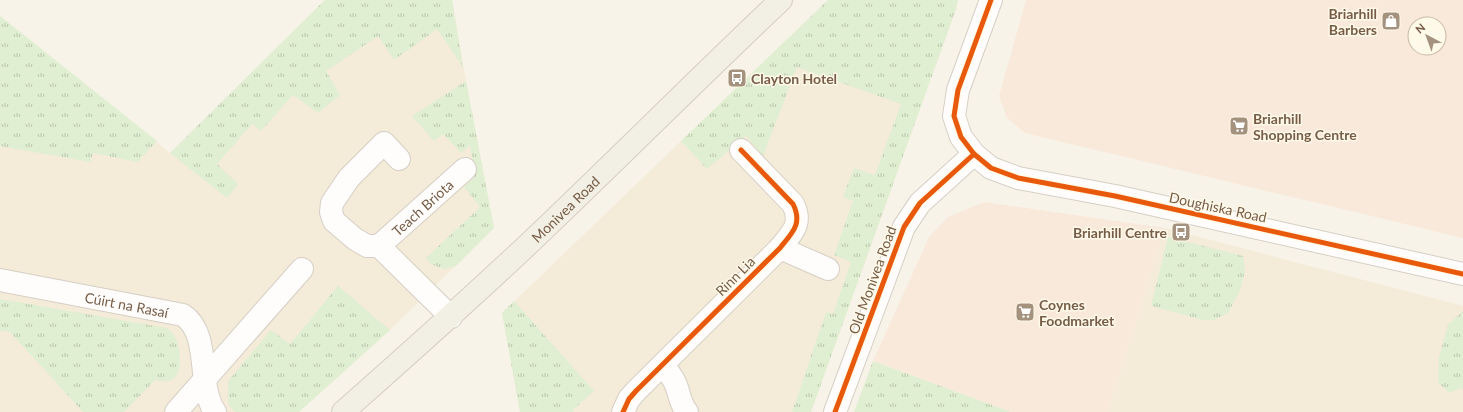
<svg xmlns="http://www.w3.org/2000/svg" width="1463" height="412" font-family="Lato,sans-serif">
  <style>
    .residential { fill: #f4ebd8 }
    .commercial { fill: #f9e9db; fill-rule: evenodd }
    .grass { fill: url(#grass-tufts) }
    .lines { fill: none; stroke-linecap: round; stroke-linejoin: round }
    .minor-casing { stroke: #d6cfc5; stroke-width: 24 }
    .major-casing { stroke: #d7cec4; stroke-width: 24 }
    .minor { stroke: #fefdfc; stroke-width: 22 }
    .major { stroke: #f2efe4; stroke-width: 22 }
    .cycleway-casing { stroke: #fff9e9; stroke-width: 8 }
    .cycleway { stroke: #e8590c; stroke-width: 5 }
    .labels { text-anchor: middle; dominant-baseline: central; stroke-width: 3; stroke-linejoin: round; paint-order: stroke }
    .poi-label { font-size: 14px; font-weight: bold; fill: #775d47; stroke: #fff9e9; text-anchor: start }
    .street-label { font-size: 14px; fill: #775d47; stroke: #fff9e9 }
  </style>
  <defs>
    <pattern id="grass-tufts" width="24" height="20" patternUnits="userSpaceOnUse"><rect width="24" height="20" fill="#e0efd1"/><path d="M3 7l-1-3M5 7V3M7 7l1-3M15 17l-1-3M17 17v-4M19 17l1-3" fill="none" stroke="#bac5ab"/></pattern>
  </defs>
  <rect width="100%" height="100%" fill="#f8f3e8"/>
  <g class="residential">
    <polygon points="325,0 452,0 466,81 494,228 390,330 299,412 0,412 0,16 170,153"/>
    <polygon points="828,0 958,0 956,9 811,412 520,412 502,313"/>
    <polygon points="1165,228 1463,306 1463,412 1108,412"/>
  </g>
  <g class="commercial">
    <path d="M 1026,0 L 1463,0 L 1463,238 L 1025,133 L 1007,118 L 999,96 ZM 1415,24 L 1439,24 L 1439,48 L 1415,48 Z"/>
    <polygon points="984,202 1165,228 1108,412 1011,412 873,361 929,237 948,217"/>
  </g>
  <g class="grass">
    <polygon points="325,0 452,0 463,67 437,29 394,60 378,36 326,71 340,95 318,113 293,95 261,131 252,124 217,164 238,184 227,198 170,153"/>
    <polygon points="828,0 958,0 956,9 811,412 792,412 826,312 833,314 851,262 834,255 853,201 843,197 854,168 875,175 901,104 797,67 763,156 746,136 707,169 681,141"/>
    <polygon points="0,16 157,141 137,162 93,153 90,162 0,146"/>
    <polygon points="466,81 494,228 456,266 444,269 438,267 430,263 426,258 480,207 464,187 475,176 470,145 461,153 443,134 434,141 412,116"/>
    <polygon points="1168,237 1243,256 1245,270 1241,288 1228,313 1214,320 1203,320 1151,306"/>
    <polygon points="338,286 390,330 299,412 235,412 228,404 228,381 271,330 290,344"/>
    <path d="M 0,299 L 167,328 C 170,330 172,332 174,335 C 180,346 186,378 168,381 C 164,382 159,380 155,380 L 124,412 L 83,412 L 10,332 L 0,331 Z"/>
    <polygon points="514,301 594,391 573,410 573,412 520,412 502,313"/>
    <polygon points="1463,311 1463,390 1461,388 1449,393 1438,382 1439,357 1448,325"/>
    <polygon points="873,361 1011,412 854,412"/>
  </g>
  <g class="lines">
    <g class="minor-casing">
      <g id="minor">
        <polyline points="991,0 958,90 954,116 961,137 974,154 991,168 1018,178 1115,196 1463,274"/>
        <polyline points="399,159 384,143 349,178 332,203 331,212 334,221 355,239 367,246 379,246 451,317"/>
        <path id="s1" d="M 379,246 L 465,169"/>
        <polyline points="780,248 828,269"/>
        <path id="s2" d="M 0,280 L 183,315 C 212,335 196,384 215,412"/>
        <path d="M 663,365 C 668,372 673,377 676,385 C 680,395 680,404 687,412"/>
        <polyline points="176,412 302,269"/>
        <path d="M 623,412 L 629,399 L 636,391 L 780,248 C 792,233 803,224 793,204 L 741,150"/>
        <polyline points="835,412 904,227 920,203 974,154"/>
      </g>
    </g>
    <g class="major-casing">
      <g id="major">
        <path id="s3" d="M 343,412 C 403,359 462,306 520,252 C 608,169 693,83 781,0"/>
      </g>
    </g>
    <use href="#minor" class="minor"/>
    <use href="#major" class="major"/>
    <g class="cycleway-casing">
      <g id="cycleway">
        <polyline points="991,0 958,90 954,116 961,137 974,154 991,168 1018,178 1115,196 1463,274"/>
        <path d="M 623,412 L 629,399 L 636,391 L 780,248 C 792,233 803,224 793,204 L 741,150"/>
        <polyline points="835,412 904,227 920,203 974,154"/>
      </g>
    </g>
    <use href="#cycleway" class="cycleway"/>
  </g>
  <defs>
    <g id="shop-square" transform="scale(1)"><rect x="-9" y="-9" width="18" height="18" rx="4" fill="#a4927f" stroke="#fff9e9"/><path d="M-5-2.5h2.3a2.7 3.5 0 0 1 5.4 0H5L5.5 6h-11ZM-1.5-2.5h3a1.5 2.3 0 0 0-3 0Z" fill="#fff"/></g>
    <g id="bus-square" transform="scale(1)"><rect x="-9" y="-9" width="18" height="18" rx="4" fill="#a4927f" stroke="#fff9e9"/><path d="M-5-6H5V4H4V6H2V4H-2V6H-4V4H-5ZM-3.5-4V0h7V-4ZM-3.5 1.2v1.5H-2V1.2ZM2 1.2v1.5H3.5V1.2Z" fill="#fff"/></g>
    <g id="supermarket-square" transform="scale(1)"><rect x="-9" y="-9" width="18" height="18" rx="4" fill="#a4927f" stroke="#fff9e9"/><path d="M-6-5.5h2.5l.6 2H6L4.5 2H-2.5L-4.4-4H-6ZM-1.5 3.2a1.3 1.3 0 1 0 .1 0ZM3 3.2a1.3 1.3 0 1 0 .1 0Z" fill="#fff"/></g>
  </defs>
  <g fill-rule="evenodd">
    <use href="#shop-square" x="1391" y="21"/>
    <use href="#bus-square" x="737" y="78"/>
    <use href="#supermarket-square" x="1239" y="126"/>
    <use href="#bus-square" x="1181" y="232"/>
    <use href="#supermarket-square" x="1025" y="312"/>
  </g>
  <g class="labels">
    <g class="poi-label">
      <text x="1377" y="13" text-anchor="end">Briarhill<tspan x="1377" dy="16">Barbers</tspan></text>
      <text x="751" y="78">Clayton Hotel</text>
      <text x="1253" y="118">Briarhill<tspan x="1253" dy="16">Shopping Centre</tspan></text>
      <text x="1167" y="232" text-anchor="end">Briarhill Centre</text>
      <text x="1039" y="304">Coynes<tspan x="1039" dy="16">Foodmarket</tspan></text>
    </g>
    <g class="street-label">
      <text stroke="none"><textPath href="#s1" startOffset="58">Teach Briota</textPath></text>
      <text transform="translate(1218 207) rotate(12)">Doughiska Road</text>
      <text stroke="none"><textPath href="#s3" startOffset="301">Monivea Road</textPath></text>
      <text transform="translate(735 276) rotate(-45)">Rinn Lia</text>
      <text transform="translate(872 280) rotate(-70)">Old Monivea Road</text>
      <text stroke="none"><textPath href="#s2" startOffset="129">Cúirt na Rasaí</textPath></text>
    </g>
  </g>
  <g transform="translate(1427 36) rotate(319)"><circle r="19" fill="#fff9e9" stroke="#c9bba8"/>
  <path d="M0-3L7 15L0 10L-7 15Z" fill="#a4927f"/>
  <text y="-6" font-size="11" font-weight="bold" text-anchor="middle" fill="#775d47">N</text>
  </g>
</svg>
